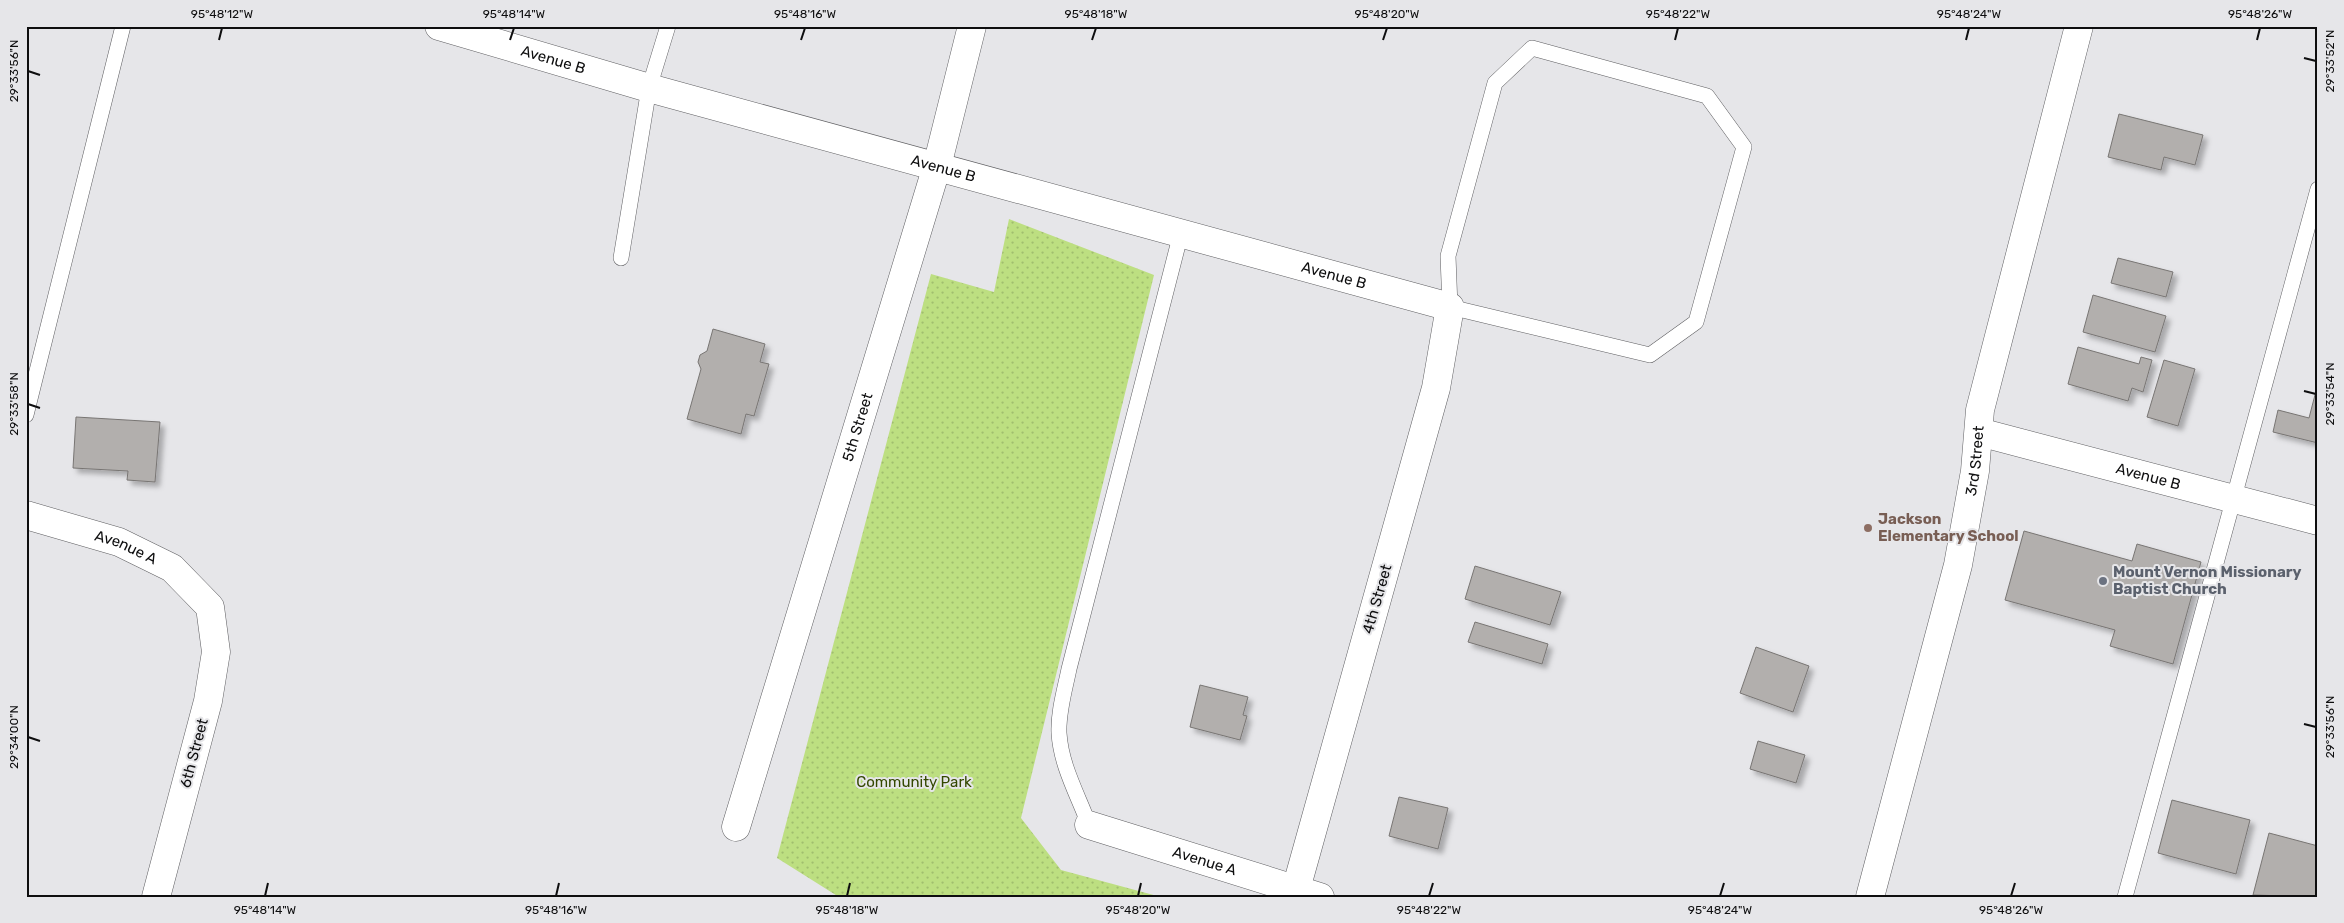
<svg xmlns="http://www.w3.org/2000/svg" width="2344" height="923" font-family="Rubik,sans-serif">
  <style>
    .park { fill: url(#park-dots) }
    .building { fill: #b2afad; stroke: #787573; filter: url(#shadow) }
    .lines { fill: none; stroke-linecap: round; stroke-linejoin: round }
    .lane-casing { stroke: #5f5f62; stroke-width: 16 }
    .street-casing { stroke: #5f5f62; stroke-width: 29 }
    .lane { stroke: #fff; stroke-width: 15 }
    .street { stroke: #fff; stroke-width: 28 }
    .ticks { fill: none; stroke: #0e0e0f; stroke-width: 2 }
    .education-dot { fill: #8d6e63; stroke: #e6e6e9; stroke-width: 2 }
    .worship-dot { fill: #6b7280; stroke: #e6e6e9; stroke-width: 2 }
    .labels { text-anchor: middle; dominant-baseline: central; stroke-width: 4; stroke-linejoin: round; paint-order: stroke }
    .street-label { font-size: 15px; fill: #0e0e0f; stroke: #e6e6e9 }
    .education-label { font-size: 15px; font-weight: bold; fill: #785e54; stroke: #e6e6e9; text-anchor: start }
    .worship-label { font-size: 15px; font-weight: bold; fill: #5b616d; stroke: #e6e6e9; text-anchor: start }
    .park-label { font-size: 15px; fill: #344800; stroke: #e6e6e9 }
    .neatline { fill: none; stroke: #0e0e0f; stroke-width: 2 }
    .ticks-label { font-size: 12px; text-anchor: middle; fill: #0e0e0f }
  </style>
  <defs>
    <pattern id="park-dots" width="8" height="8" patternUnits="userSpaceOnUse" patternTransform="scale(1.25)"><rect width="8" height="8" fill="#bddf81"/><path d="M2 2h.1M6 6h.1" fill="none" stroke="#a1be6e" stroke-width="1.8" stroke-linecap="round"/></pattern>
    <filter id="shadow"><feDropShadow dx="4.5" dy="4.5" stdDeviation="2.5" flood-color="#0004"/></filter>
  </defs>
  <rect width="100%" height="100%" fill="#e6e6e9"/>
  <polygon class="park" points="1009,219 1154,275 1021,818 1061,870 1161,897 839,897 777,858 931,274 994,292"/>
  <g class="building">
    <polygon points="2119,114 2203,135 2195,165 2164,157 2161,170 2108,157"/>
    <polygon points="2118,258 2173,272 2166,297 2111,283"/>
    <polygon points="2093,295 2166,316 2155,352 2083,332"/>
    <polygon points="713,329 765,344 760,362 769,364 754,416 746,414 741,434 687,419 701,369 698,362 700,355 707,351"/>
    <polygon points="2078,347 2139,364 2141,357 2152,360 2143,392 2132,388 2128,401 2068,384"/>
    <polygon points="2164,360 2195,369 2178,426 2147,417"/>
    <polygon points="2316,391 2318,391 2318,443 2273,432 2278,410 2309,418"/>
    <polygon points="76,417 160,422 155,482 127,480 128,471 73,468"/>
    <polygon points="2024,531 2132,561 2137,544 2201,562 2173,664 2110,646 2115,630 2005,600"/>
    <polygon points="1475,566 1561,592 1550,625 1465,599"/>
    <polygon points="1475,622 1548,644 1542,664 1468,642"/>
    <polygon points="1756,647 1809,666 1793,712 1740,693"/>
    <polygon points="1200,685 1248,697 1243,715 1247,716 1240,740 1190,727"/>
    <polygon points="1758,741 1805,755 1796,783 1750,769"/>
    <polygon points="1399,797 1448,808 1438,849 1389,836"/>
    <polygon points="2172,800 2250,820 2236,874 2158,853"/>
    <polygon points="2269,833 2318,846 2318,897 2253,895"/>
  </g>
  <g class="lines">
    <g class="lane-casing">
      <g id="lane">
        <polygon points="1532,48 1707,96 1744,147 1696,322 1650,355 1450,307 1448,256 1495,83"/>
        <polyline points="621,258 649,88 668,26"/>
        <polyline points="26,415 123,26"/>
        <path d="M 1089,825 C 1078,795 1061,766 1059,733 C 1058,712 1065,689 1069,669 L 1181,233"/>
        <polyline points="2125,897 2318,189"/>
      </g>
    </g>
    <g class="street-casing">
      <g id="street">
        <path id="s1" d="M 439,26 L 649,88 L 1450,307 L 1436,388 L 1296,889"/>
        <path id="s2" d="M 1979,432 L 2318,521"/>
        <path id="s3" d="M 26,515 L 119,542 L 172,568 L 210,607 L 216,652 L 208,701 L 156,897"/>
        <path id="s4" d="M 1089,825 L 1320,897"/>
        <path id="s5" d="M 736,827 L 937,166 L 972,26"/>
        <path id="s6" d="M 1870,897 L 1958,565 L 1975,471 L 1980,410 L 2079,26"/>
      </g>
    </g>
    <use href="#lane" class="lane"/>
    <use href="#street" class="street"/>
  </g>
  <path class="ticks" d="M 219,40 L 222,28M 510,40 L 514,28M 801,40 L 805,28M 1092,40 L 1096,28M 1383,40 L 1387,28M 1675,40 L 1678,28M 1966,40 L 1969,28M 2257,40 L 2260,28M 2304,58 L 2316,61M 28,71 L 40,75M 2304,391 L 2316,394M 28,404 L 40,408M 2304,724 L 2316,727M 28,737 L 40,741M 265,896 L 268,883M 556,896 L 559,883M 847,896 L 850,883M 1138,896 L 1141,883M 1429,896 L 1433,883M 1720,896 L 1724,883M 2011,896 L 2015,883"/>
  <circle class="education-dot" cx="1868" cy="528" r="5"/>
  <circle class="worship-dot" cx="2103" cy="581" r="5"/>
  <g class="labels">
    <g class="street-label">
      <text stroke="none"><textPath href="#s1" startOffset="119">Avenue B</textPath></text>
      <text stroke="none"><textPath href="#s1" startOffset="524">Avenue B</textPath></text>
      <text stroke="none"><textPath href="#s1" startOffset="929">Avenue B</textPath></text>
      <text stroke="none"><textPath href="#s5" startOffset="418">5th Street</textPath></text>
      <text stroke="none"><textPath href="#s6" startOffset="449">3rd Street</textPath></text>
      <text stroke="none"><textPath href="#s2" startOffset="175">Avenue B</textPath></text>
      <text stroke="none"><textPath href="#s3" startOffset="105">Avenue A</textPath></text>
      <text transform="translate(1377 599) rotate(-74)">4th Street</text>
      <text transform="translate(194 753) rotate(-75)">6th Street</text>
      <text stroke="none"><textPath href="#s4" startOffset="121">Avenue A</textPath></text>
    </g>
    <g class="education-label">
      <text x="1878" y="519">Jackson<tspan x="1878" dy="17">Elementary School</tspan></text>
    </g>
    <g class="worship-label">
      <text x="2113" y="572">Mount Vernon Missionary<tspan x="2113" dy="17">Baptist Church</tspan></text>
    </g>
    <g class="park-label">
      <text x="914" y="782">Community Park</text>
    </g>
  </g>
  <rect width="2344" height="923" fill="none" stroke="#e6e6e9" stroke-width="55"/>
  <rect x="28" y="28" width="2288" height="868" class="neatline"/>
  <g class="ticks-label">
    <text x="222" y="18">95°48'12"W</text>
    <text x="514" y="18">95°48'14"W</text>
    <text x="805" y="18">95°48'16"W</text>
    <text x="1096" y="18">95°48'18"W</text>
    <text x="1387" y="18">95°48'20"W</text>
    <text x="1678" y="18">95°48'22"W</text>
    <text x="1969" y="18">95°48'24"W</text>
    <text x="2260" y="18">95°48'26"W</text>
    <text transform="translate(2330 61) rotate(-90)" y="4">29°33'52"N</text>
    <text transform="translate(14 71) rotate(-90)" y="4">29°33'56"N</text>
    <text transform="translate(2330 394) rotate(-90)" y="4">29°33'54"N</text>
    <text transform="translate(14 404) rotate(-90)" y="4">29°33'58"N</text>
    <text transform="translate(2330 727) rotate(-90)" y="4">29°33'56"N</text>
    <text transform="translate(14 737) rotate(-90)" y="4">29°34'00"N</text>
    <text x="265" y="914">95°48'14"W</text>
    <text x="556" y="914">95°48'16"W</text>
    <text x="847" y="914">95°48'18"W</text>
    <text x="1138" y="914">95°48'20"W</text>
    <text x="1429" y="914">95°48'22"W</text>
    <text x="1720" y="914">95°48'24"W</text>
    <text x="2011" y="914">95°48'26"W</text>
  </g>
</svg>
